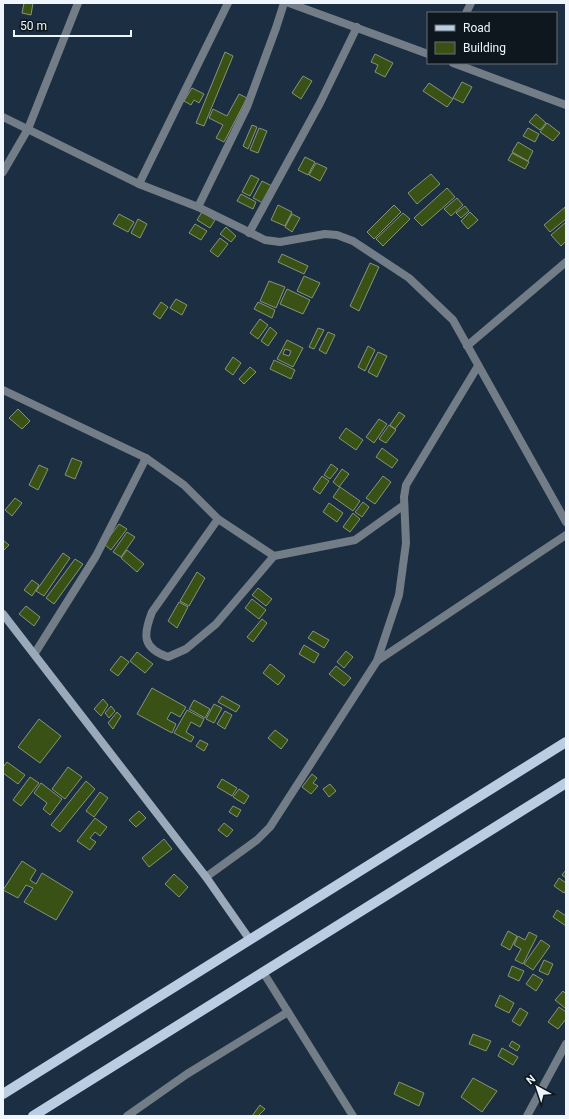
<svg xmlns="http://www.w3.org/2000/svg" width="569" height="1119" font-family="Roboto,sans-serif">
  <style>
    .building { fill: #3a5116; stroke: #879478; fill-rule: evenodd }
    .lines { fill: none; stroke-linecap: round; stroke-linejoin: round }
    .street { stroke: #737d87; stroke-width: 8 }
    .secondary { stroke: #9baaba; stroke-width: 8 }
    .primary { stroke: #bacde2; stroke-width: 10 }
  </style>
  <rect width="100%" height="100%" fill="#1c2e41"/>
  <g class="building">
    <polygon points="24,3 33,3 31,15 22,13"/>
    <polygon points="225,52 233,56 204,126 196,123"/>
    <polygon points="375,54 393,63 385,77 375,72 378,65 371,62"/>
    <polygon points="303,76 312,81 301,99 292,93"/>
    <polygon points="462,82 472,87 463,103 453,98"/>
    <polygon points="429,83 453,99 447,107 423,91"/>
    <polygon points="192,88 204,94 199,103 194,100 191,105 184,101"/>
    <polygon points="239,94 247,98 224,142 216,138 223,125 209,118 213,109 227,116"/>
    <polygon points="536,114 546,123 540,130 529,122"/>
    <polygon points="547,123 560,133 553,141 540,132"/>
    <polygon points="252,125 257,127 248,149 243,146"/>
    <polygon points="259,128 267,131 258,153 250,150"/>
    <polygon points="528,128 539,134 535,142 523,136"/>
    <polygon points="518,142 533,151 528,161 512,152"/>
    <polygon points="512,153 529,162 525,169 508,160"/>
    <polygon points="305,157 315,162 308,175 298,170"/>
    <polygon points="316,163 327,168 320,181 309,175"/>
    <polygon points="431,174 440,184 417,204 408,193"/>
    <polygon points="251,175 259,179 250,196 242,192"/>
    <polygon points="262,181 272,186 263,203 253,198"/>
    <polygon points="447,188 455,197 422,226 414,218"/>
    <polygon points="241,194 256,202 253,209 237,201"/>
    <polygon points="457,198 463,205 451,216 444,209"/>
    <polygon points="278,205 292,212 285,226 271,220"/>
    <polygon points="394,205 401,212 374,239 367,232"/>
    <polygon points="465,206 469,211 461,218 456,213"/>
    <polygon points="565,207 566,219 550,232 544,225"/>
    <polygon points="202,212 215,220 210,228 197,220"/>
    <polygon points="470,212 478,220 468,229 461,221"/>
    <polygon points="403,213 410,219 383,246 376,239"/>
    <polygon points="119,214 134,222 128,232 113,224"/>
    <polygon points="292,214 300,218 292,232 285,227"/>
    <polygon points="138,219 147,224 140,238 131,233"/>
    <polygon points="566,222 566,241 561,246 551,235"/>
    <polygon points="195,224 207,231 201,240 189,233"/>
    <polygon points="226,227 236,236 231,242 220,234"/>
    <polygon points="220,238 228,244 218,257 210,251"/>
    <polygon points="282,254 308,266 304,274 278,262"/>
    <polygon points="370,263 379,267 359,311 350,306"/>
    <polygon points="304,276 320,283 312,298 297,291"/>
    <polygon points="269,281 285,287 276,308 260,301"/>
    <polygon points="287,289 310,300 303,314 280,304"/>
    <polygon points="176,299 187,305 182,315 170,308"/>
    <polygon points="161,302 168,307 160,319 153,314"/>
    <polygon points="258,302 275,310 272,318 254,309"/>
    <polygon points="260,319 268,325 258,339 250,333"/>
    <polygon points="270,327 277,333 268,346 261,341"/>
    <polygon points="318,328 324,330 314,349 309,347"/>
    <polygon points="328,332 335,335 326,354 319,350"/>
    <path d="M 287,340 L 303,348 L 293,367 L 277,359 ZM 285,349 L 291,351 L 289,356 L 283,354 Z"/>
    <polygon points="368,346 375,350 365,371 358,367"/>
    <polygon points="378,352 387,356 377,377 368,372"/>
    <polygon points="233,357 241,363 233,375 225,369"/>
    <polygon points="274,360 295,370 291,379 270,369"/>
    <polygon points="250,367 256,372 244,384 239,379"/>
    <polygon points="18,409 30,421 22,429 9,418"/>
    <polygon points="399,412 405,416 395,429 390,425"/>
    <polygon points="379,419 387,424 374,443 366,437"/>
    <polygon points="389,425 396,430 386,443 379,439"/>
    <polygon points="346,428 363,440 356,450 339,438"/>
    <polygon points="382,448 398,460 392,468 376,457"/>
    <polygon points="72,458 82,462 75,479 65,475"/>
    <polygon points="331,464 338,469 330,479 324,475"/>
    <polygon points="39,465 48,469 38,490 29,485"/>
    <polygon points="342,469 349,474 339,487 333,482"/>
    <polygon points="322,476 329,481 320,494 313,489"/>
    <polygon points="383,476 391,482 375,504 366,498"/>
    <polygon points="340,487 360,501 353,511 333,497"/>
    <polygon points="15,498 22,503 12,516 5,510"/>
    <polygon points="363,502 369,507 362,517 355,512"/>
    <polygon points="329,503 343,513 337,522 323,512"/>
    <polygon points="353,513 360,519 350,532 343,527"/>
    <polygon points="119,524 127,529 111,550 104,544"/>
    <polygon points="127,532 135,537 121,557 113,552"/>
    <polygon points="3,540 9,545 3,551"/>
    <polygon points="127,550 144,564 137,572 121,558"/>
    <polygon points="63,553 70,558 44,596 36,591"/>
    <polygon points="75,559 83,564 54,604 46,598"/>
    <polygon points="197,572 205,578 189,606 180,601"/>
    <polygon points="32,580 39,585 32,596 24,590"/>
    <polygon points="258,588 272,599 266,606 252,595"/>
    <polygon points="252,599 266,610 259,619 245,608"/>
    <polygon points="179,602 188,607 177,628 168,621"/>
    <polygon points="26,606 40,617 34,626 19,614"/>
    <polygon points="262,619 267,623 253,642 247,637"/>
    <polygon points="313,631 329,640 324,648 308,638"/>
    <polygon points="304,645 319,654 314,663 299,654"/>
    <polygon points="346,651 353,657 344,668 337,662"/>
    <polygon points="137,652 153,664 145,673 130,661"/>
    <polygon points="121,656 129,662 118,676 110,670"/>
    <polygon points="270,664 285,676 278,685 263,673"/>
    <polygon points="336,666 351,678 344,686 329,674"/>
    <polygon points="152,688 186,707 180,717 171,712 167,719 176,724 172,733 137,714"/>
    <polygon points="222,696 240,706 236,712 218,702"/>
    <polygon points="103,699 108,705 101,716 94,709"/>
    <polygon points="194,700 210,709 205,718 189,709"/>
    <polygon points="214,704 222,708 214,723 206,719"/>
    <polygon points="111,706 115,711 109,718 105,713"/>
    <polygon points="187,710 204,719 200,727 191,722 186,732 194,737 191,742 174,733"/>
    <polygon points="225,711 232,715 225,729 217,724"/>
    <polygon points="117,712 121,716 113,729 108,723"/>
    <polygon points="39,719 61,736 40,763 18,747"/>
    <polygon points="275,730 288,740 281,749 268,738"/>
    <polygon points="200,740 208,744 204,751 196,746"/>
    <polygon points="7,762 25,775 18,784 3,773 3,767"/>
    <polygon points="68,767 82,777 65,799 52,789"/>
    <polygon points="312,774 317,778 313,783 318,786 311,794 302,787"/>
    <polygon points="30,777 39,783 21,806 13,800"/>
    <polygon points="222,779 237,788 232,796 217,787"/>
    <polygon points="86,781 95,789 60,832 51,825"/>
    <polygon points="41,783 62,799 50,815 43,809 47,803 34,793"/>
    <polygon points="330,784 336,791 329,797 323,789"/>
    <polygon points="239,789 249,796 244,804 233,797"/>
    <polygon points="100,792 108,798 94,817 86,811"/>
    <polygon points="233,806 241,810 237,817 229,812"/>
    <polygon points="139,811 146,818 136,827 129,820"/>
    <polygon points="95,818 107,827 100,836 95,832 90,838 96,842 90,850 77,841"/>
    <polygon points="224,823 233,830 227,837 218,830"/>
    <polygon points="164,839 172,849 149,867 142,858"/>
    <polygon points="22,861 36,870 30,880 36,884 42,873 73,892 56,920 24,902 33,888 26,885 18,898 3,890"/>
    <polygon points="566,870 566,878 562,875"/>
    <polygon points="174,874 188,887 179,897 165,884"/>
    <polygon points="559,878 566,883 566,890 564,893 554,886"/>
    <polygon points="557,910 566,916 566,926 553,917"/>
    <polygon points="508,931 517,936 510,950 501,945"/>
    <polygon points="529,932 537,936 523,964 515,960 521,949 514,945 518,936 525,940"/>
    <polygon points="541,940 550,946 533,970 524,964"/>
    <polygon points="544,960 553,964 548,975 539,971"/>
    <polygon points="512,966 524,971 519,981 508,976"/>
    <polygon points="533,974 543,980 536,991 526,984"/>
    <polygon points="563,991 566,994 566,1009 555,1000"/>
    <polygon points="500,995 514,1003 509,1013 495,1006"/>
    <polygon points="559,1007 566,1012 566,1019 558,1029 548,1022"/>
    <polygon points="520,1008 528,1013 520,1026 512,1021"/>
    <polygon points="473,1034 491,1041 486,1051 469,1044"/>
    <polygon points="512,1041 520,1046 517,1051 509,1046"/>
    <polygon points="502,1048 518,1057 513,1065 498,1056"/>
    <polygon points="473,1078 497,1091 482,1112 461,1097"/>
    <polygon points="399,1082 424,1093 419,1106 394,1094"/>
    <polygon points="260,1105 265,1109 258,1116 252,1116"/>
  </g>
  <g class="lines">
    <g class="street">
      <polyline points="289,3 428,54"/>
      <polyline points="466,13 471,3"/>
      <polyline points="453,63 566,105"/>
      <polyline points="3,117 139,184 198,207 265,240 280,242 325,234 337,235 353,241 409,278 453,320 566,522"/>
      <polyline points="3,172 28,129 78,3"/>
      <polyline points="139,184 228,3"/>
      <polyline points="198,207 247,107 276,28 284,3"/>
      <polyline points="249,233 320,103 357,27"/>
      <polyline points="467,346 566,262"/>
      <polyline points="3,390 146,458 184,485 218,519 274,556"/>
      <path d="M 218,519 L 152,612 C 143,635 142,648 168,657 L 186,649 L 216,624 L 274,556 L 355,540 L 404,505"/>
      <polyline points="35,653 96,556 146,458"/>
      <polyline points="377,661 566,535"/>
      <polyline points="206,877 257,840 270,827 377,661 399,595 406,543 404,497 406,485 478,366"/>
      <polyline points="263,972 353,1116"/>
      <polyline points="127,1116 187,1074 288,1012"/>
      <polyline points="527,1116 566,1044"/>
    </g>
    <polyline class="secondary" points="3,614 206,877 250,940"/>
    <g class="primary">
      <polyline points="3,1094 566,742"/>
      <polyline points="33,1116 566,783"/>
    </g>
  </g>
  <rect width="569" height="1119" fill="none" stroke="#eef5fd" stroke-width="8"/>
  <rect x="427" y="12" width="130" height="52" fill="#0e161e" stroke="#686f77"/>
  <rect x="435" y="25" width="20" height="6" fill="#bacde2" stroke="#686f77"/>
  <text x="463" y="32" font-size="12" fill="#eef5fd">Road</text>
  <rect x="435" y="42" width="20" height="12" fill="#3a5116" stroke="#686f77"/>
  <text x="463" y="52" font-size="12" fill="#eef5fd">Building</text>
  <g transform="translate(537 1087) rotate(320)" stroke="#0e161e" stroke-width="3" paint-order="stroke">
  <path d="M0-3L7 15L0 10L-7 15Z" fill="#eef5fd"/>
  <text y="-6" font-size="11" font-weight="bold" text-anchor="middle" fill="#eef5fd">N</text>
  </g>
  <path d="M14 30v6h117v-6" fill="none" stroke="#eef5fd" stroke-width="2"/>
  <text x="20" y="30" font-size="12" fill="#eef5fd" stroke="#0e161e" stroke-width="3" paint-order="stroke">50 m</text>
</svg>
